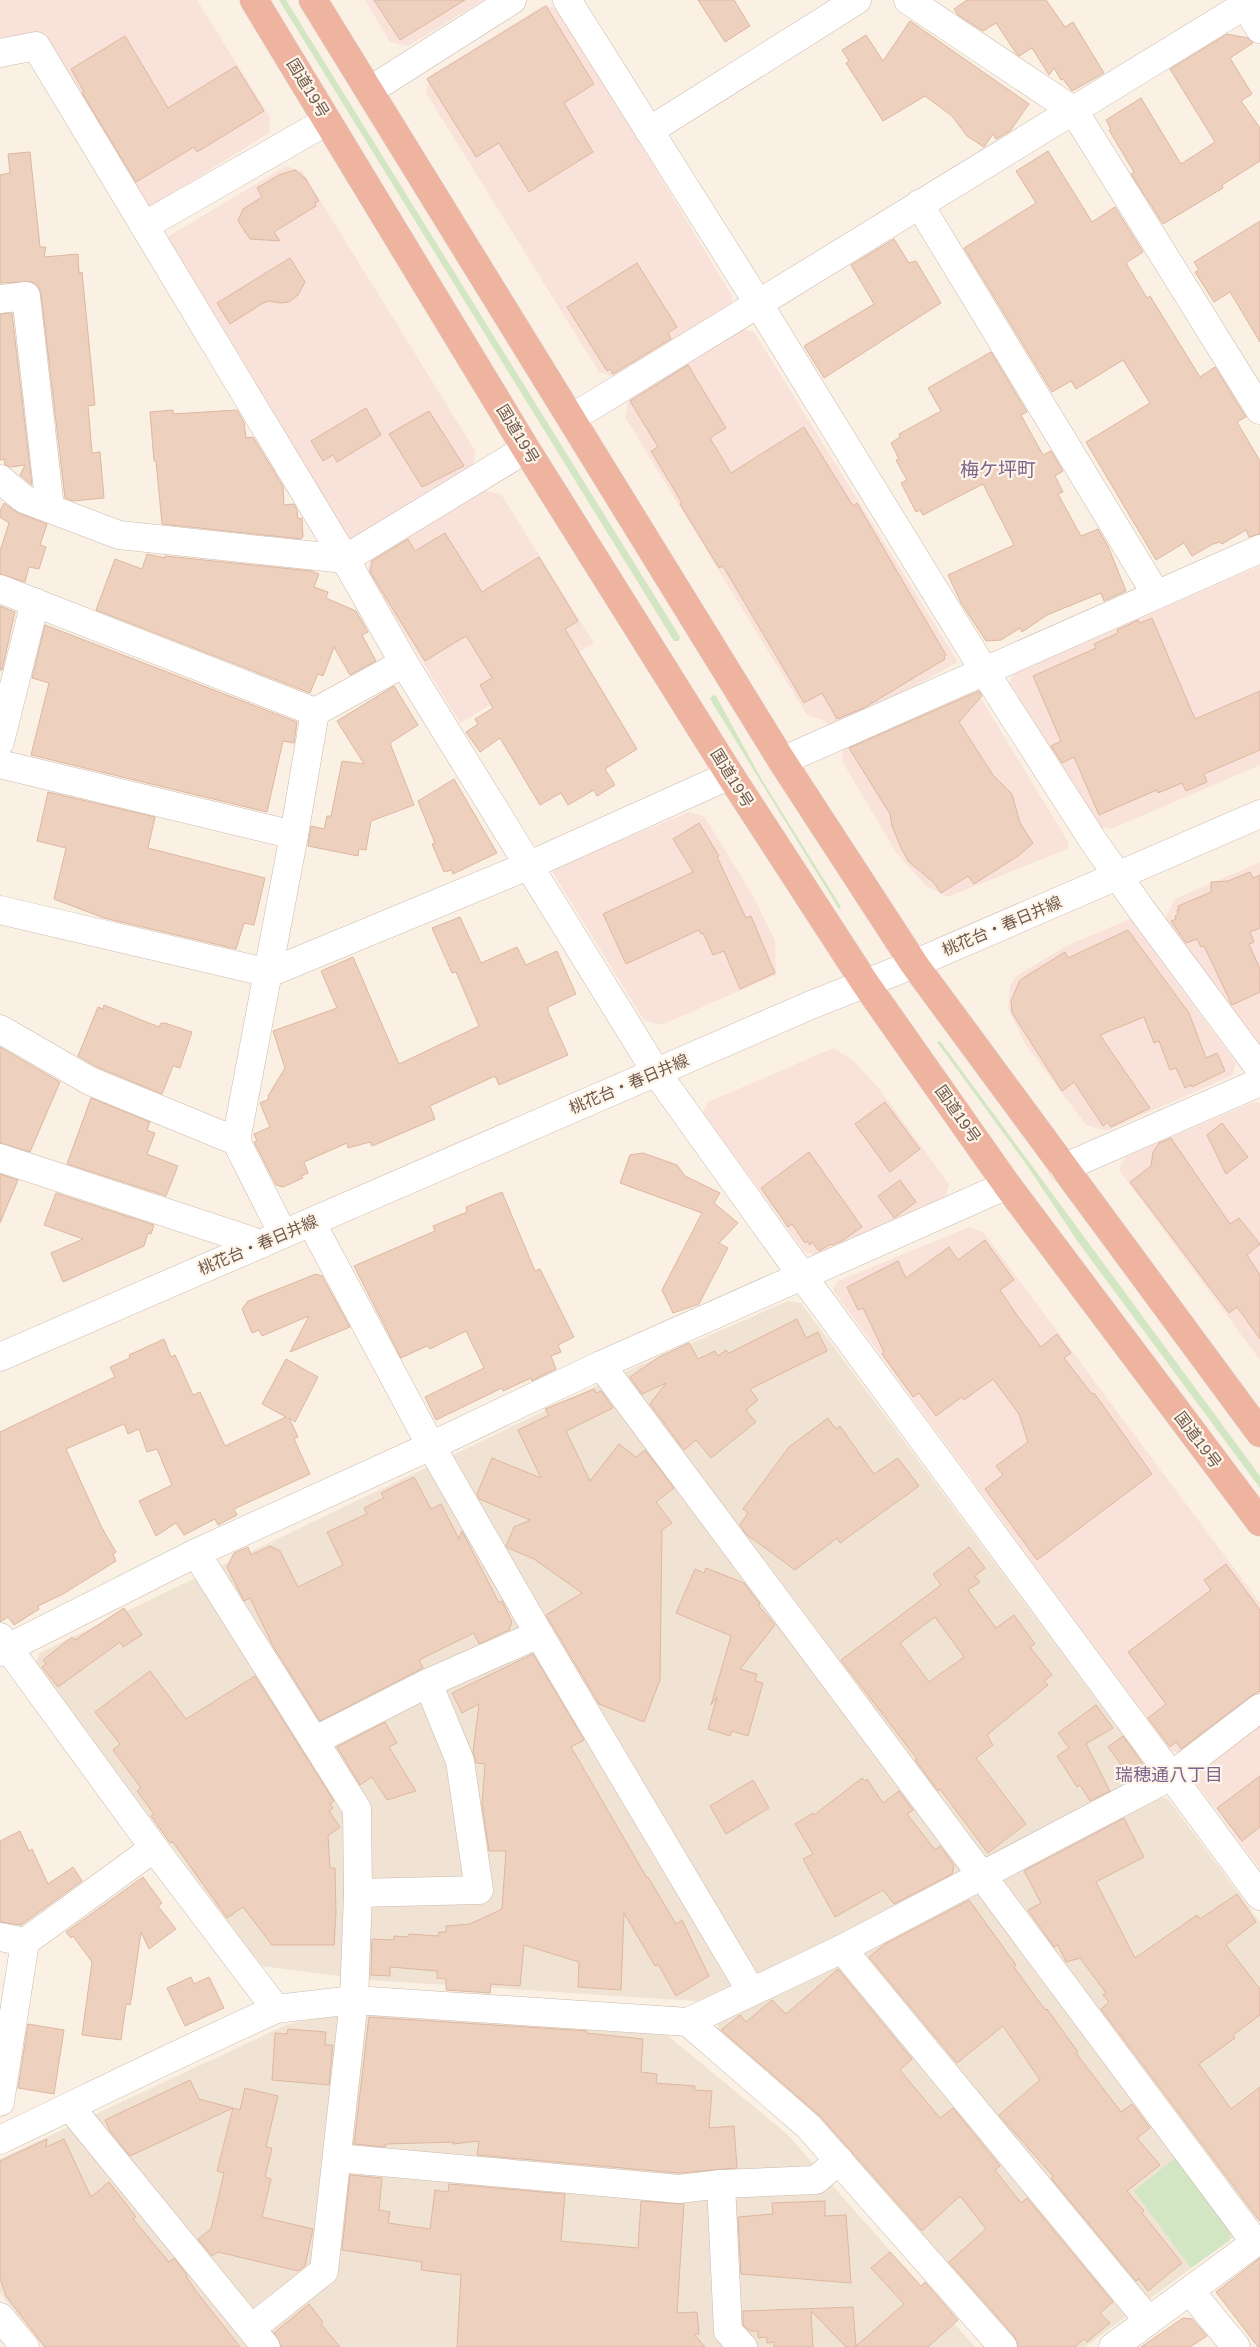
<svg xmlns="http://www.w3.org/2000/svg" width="1260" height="2347" font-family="Helvetica,'Noto Sans JP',sans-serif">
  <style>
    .residential { fill: #f1e3d3 }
    .commercial { fill: #f9e2d9 }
    .green { fill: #d2e6c4 }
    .building { fill: #edd0be; stroke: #deb7a0; fill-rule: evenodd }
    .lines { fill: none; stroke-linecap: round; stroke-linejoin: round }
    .street-casing { stroke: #cab9ac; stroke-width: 29 }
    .secondary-casing { stroke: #cfbbac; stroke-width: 29 }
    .highway-casing { stroke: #d7d1cd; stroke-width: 29 }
    .street { stroke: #fff; stroke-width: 28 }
    .secondary { stroke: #fff; stroke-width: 28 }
    .highway { stroke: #efb4a0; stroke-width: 28 }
    .labels { text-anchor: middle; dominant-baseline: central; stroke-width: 4.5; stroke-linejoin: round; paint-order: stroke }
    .street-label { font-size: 16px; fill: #70594c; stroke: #fdf5ea }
    .neighbourhood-label { font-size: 18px; fill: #7e648c; stroke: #fdf5ea }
    .quarter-label { font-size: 19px; fill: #7e648c; stroke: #fdf5ea }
  </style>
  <rect width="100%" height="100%" fill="#faf1e4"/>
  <g class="residential">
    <polygon points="788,1301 801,1303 1146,1766 1144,1777 710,2002 369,1980 262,1966 35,1664 39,1653 634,1368"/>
    <polygon points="1159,1797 1168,1799 1260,1922 1260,2217 1085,2347 1017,2347 814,2118 716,2035 718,2024"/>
    <polygon points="370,2015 667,2035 787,2134 975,2347 43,2347 0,2293 0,2159 286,2025 326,2016"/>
  </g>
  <g class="commercial">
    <polygon points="0,0 197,0 270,117 269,133 152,206 142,204 38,40 0,48"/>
    <polygon points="365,0 484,0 408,46 390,42"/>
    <polygon points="544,5 559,9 732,296 732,304 616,378 599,372 426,93 429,76"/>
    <polygon points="286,166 302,171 476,452 472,467 357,539 345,537 167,248 169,236"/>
    <polygon points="740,328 754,332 958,662 915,686 830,728 825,721 807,715 625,417 629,399"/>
    <polygon points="485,491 501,494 594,643 460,723 367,571 370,561"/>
    <polygon points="1260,566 1260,765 1111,829 1101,827 1010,683 1013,674"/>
    <polygon points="968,693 980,697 1069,843 1067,849 948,897 926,886 896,852 842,761 843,745"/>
    <polygon points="689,812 704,816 755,899 775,941 776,975 661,1025 644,1020 553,873 554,868"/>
    <polygon points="1260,862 1260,1047 1165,918 1175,899"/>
    <polygon points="1130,919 1236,1063 1233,1075 1106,1131 1086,1125 1025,1044 1008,1008 1010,986 1016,976 1068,945"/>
    <polygon points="833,1048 854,1061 880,1090 949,1184 944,1201 817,1256 804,1251 703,1113 708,1102"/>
    <polygon points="1253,1102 1260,1103 1260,1360 1119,1170 1125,1157"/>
    <polygon points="969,1227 983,1232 1260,1603 1260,1697 1184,1753 1171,1751 833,1290 838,1281"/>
    <polygon points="1260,1725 1260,1869 1197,1784 1201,1769"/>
  </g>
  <g class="green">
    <polygon points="279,0 286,0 680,637 679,641 674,641"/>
    <polygon points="713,695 716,696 762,780 841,907 839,909 710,699"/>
    <polygon points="940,1041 1260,1476 1260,1488 1078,1242 1026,1164 937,1042"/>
    <polygon points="1175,2158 1230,2231 1229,2241 1191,2268 1134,2191"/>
  </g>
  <g class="building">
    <polygon points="374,0 465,0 400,40"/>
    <polygon points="698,0 734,0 750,26 725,42"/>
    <polygon points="967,0 1046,0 1065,27 1073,22 1104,73 1072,91 1063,79 1061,80 1054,68 1049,75 1032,48 1019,56 1016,53 996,23 983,31 958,15 954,9"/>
    <polygon points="546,6 594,84 564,103 593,152 529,192 499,143 476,157 427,79"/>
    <polygon points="910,21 1029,104 1010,131 996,139 993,134 984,147 967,136 952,116 925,96 883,121 846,63 849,61 842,50 866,35 883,61"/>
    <polygon points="1227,34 1248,38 1253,43 1230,58 1252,94 1241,101 1260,128 1260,161 1222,185 1223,188 1163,224 1131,174 1134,172 1109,130 1111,129 1106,120 1141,98 1181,164 1215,142 1170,69"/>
    <polygon points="125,36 168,108 236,66 264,111 197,152 194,147 136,182 82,93 84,92 71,69"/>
    <polygon points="1048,151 1092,222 1115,207 1143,252 1126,263 1147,298 1150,296 1200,377 1215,367 1246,417 1237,422 1260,461 1260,534 1249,537 1246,530 1222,544 1220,542 1213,544 1192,556 1184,543 1156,560 1086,442 1150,403 1123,360 1076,389 1071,381 1052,392 964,248 1036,203 1016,171"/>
    <polygon points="30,152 40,247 46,247 44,257 78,254 79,273 82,272 95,405 88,406 92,453 100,452 104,498 73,501 65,498 41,294 38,286 32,282 0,283 0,175 10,173 8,154"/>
    <polygon points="295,170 305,178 319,201 315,203 316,206 274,232 280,241 250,239 238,221 243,209 262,197 257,188 279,175"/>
    <polygon points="1260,221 1260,342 1230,292 1214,302 1195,272 1199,270 1194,262"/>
    <polygon points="894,239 909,263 916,261 941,303 824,378 804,346 874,304 851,265"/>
    <polygon points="290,258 305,282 298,295 289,302 280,303 269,301 263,303 230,324 217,303"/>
    <polygon points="637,263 677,327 668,333 671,339 613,374 610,369 607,371 567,307"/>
    <polygon points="12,313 32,485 20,475 25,465 11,467 5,465 4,459 0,460 0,314"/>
    <polygon points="991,352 1027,412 1021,415 1043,455 1051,451 1063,471 1055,476 1063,492 1058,494 1081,536 1098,529 1108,546 1126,591 1104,601 1101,593 1047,615 1022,632 1020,628 1001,640 986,641 961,603 948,575 1014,545 983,484 923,515 920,510 916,512 901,483 907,480 896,460 899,459 891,443 900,437 899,434 941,411 928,388"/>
    <polygon points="688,365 726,428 710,438 731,473 804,427 853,506 857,503 946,655 944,657 945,659 864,708 837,719 822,693 804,703 723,566 719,568 680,504 682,503 651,451 658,447 630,401"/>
    <polygon points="366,408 381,435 337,462 333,455 323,461 311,441"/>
    <polygon points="173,410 173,414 237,410 244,422 246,438 253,437 283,486 284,505 294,504 297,510 298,519 302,518 303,537 301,539 162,524 156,461 154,461 150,412"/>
    <polygon points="429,411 464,466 422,487 389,434"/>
    <polygon points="4,503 18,513 47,524 40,545 46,547 39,569 29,567 25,582 0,574 0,551 9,523 0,517 0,511"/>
    <polygon points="445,533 482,592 539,557 578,621 565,629 637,749 605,769 615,785 597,796 594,790 568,805 561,793 540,805 500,738 480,752 466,732 478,724 475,719 493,708 480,685 492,678 466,636 425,661 370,572 372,561 408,539 415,551"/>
    <polygon points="147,554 165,558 165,556 312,571 319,574 314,587 328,592 326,598 356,611 368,632 362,635 376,661 350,675 334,647 323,676 318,674 310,693 96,610 115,559 142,569"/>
    <polygon points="0,606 15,612 2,670 0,670"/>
    <polygon points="1152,618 1195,719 1260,691 1260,750 1204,774 1207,782 1186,791 1182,783 1158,793 1157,790 1099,815 1074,757 1062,763 1051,746 1061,741 1033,676 1096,648 1094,644 1118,633 1117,630 1138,620 1140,623"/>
    <polygon points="45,625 297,722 294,743 283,741 267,812 31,755 49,683 32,678"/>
    <polygon points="394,686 418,725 390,743 414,805 371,821 366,850 359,849 358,856 308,846 311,826 324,829 327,816 331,816 342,761 364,764 337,721"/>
    <polygon points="979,691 982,696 959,722 993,775 1012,794 1020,823 1033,843 1018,856 974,884 968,876 941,893 934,883 909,862 902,850 892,826 890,814 849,748"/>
    <polygon points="454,779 497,853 453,874 452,870 444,872 432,844 435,843 418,801"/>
    <polygon points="48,792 155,817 148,848 265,878 254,925 244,923 236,949 104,918 54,899 66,848 37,841"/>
    <polygon points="699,823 719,856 717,857 746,918 751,916 775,973 740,989 724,951 713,955 703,933 701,934 699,930 626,964 603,914 693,872 673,839"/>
    <polygon points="1250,872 1253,878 1260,875 1260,928 1250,932 1254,942 1249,944 1260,969 1260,992 1232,1005 1204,946 1201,947 1197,939 1186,943 1171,921 1176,919 1175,916 1178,914 1177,910 1179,909 1178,906 1211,892 1211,882 1228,881"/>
    <polygon points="460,917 481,963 517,947 526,965 557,951 576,994 548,1007 548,1011 568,1055 499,1085 495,1076 430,1106 435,1119 372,1146 370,1142 348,1148 347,1143 304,1162 308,1173 301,1176 303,1178 283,1187 276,1185 254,1142 257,1141 254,1134 270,1127 260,1103 269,1099 268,1096 285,1068 273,1031 337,1008 321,971 353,957 399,1064 479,1026 456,972 452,973 432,928"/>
    <polygon points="1128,930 1189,1013 1206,1058 1217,1053 1225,1071 1192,1087 1191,1085 1185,1088 1176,1068 1170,1070 1159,1041 1154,1043 1144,1017 1100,1035 1150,1108 1111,1127 1108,1122 1103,1126 1074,1082 1062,1091 1012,1013 1011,1001 1020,980 1065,952 1068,958"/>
    <polygon points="104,1005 159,1027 161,1023 165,1023 192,1032 180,1068 173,1066 162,1094 97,1067 78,1056 98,1007 103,1009"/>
    <polygon points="0,1047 60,1082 30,1152 0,1143"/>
    <polygon points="91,1098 150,1122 147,1130 155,1133 147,1154 178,1166 166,1196 67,1164"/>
    <polygon points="885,1102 920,1149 890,1172 855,1124"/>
    <polygon points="1222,1123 1248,1157 1226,1174 1207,1135"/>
    <polygon points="1171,1138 1230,1224 1239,1218 1260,1244 1247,1255 1260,1275 1260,1339 1237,1307 1229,1313 1130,1182 1151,1166 1153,1152 1159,1143"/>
    <polygon points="809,1152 862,1227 842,1241 832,1245 831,1244 819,1251 812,1242 810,1245 807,1241 805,1243 792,1224 788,1227 761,1188"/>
    <polygon points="643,1153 677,1165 685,1176 720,1193 714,1203 738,1223 719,1243 728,1248 699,1304 673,1313 662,1290 702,1213 620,1183 630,1155"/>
    <polygon points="0,1174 18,1180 0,1223"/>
    <polygon points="900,1180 916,1202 894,1218 878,1196"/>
    <polygon points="502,1192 535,1271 540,1269 574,1337 558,1345 561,1352 551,1356 556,1369 532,1381 531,1378 503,1391 502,1388 436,1420 425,1397 484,1368 466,1331 430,1349 427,1346 401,1358 354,1266 435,1231 433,1226 467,1212 466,1207"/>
    <polygon points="56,1193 154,1225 151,1234 148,1233 144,1246 63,1282 51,1253 83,1239 44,1225"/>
    <polygon points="985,1240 1014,1280 1000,1290 1014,1311 1041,1347 1057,1334 1071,1353 1064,1358 1092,1394 1094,1393 1152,1474 1037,1560 985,1489 1003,1475 996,1466 1028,1442 1019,1414 993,1379 964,1400 962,1397 936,1416 919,1393 913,1397 882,1354 884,1352 863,1308 858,1310 847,1287 898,1261 906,1278 949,1247 958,1260"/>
    <polygon points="316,1274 322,1276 350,1327 290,1352 309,1316 262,1336 259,1330 252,1333 242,1309 248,1301"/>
    <polygon points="797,1319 806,1338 818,1332 827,1351 750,1389 758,1400 746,1410 756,1422 711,1458 696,1440 684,1450 650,1404 666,1383 642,1394 630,1377 659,1357 689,1343 698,1359 715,1351 718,1356 726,1350 729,1353"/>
    <polygon points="164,1339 171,1357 175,1355 193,1395 200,1392 225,1446 286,1417 262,1404 286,1359 318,1377 295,1422 289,1418 298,1437 294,1439 310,1474 234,1509 237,1515 218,1525 215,1519 184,1535 176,1523 156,1536 139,1501 172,1485 157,1449 147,1452 139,1429 128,1434 124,1424 66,1449 102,1528 116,1552 113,1554 116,1561 63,1594 38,1606 39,1609 14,1625 8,1617 0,1622 0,1432 115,1377 110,1367 130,1358 129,1355"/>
    <polygon points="594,1389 596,1393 601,1391 613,1408 566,1431 590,1481 619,1444 636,1457 645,1450 674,1488 656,1502 672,1523 662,1530 660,1680 644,1722 599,1704 546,1615 582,1593 534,1559 508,1548 506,1546 514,1527 530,1520 479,1499 477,1494 492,1458 541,1478 518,1430 549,1415 545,1409"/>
    <polygon points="828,1418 836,1429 840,1426 874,1474 898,1458 919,1486 840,1543 837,1538 795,1570 746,1534 740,1525 748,1513 743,1509 789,1447"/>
    <polygon points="414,1477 431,1509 441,1504 459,1539 462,1531 499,1603 502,1601 512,1622 509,1630 479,1644 474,1633 419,1660 423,1668 320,1721 273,1646 250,1598 244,1601 227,1567 234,1553 248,1547 251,1555 270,1546 280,1551 298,1587 343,1565 327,1532 367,1514 364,1508 384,1498 381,1493"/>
    <path d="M 969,1547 L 985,1568 L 975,1576 L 980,1582 L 968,1590 L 996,1628 L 1014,1615 L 1035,1644 L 1030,1647 L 1052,1675 L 1044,1681 L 1048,1685 L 987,1735 L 993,1745 L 976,1758 L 1026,1824 L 988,1853 L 940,1789 L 938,1791 L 915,1760 L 917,1759 L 841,1660 L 941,1585 L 933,1574 ZM 935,1617 L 964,1657 L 929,1682 L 900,1643 Z"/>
    <polygon points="1226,1564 1260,1610 1260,1691 1251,1696 1181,1749 1176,1742 1170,1747 1148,1718 1166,1704 1128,1652 1211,1590 1204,1580"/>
    <polygon points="706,1568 744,1583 760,1604 758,1605 775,1625 740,1669 757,1674 755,1681 763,1683 748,1736 732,1731 730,1736 708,1729 717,1697 711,1705 731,1636 676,1613 695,1569 704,1573"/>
    <polygon points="124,1608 142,1635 123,1647 120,1642 58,1687 42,1667 46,1664 43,1660 72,1637 75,1640"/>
    <polygon points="533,1654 584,1740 571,1747 647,1878 648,1877 676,1924 682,1920 709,1976 676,1996 658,1964 655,1966 624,1913 621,1990 578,1987 579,1962 524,1945 520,1986 491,1984 490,1993 446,1990 446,1979 437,1978 437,1971 390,1967 390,1976 371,1975 372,1939 394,1940 394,1936 408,1937 409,1934 438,1936 439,1932 446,1932 446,1926 470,1924 502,1909 506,1851 489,1851 482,1805 485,1764 476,1763 473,1752 479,1704 462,1713 452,1693"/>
    <polygon points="150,1671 186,1719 255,1676 334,1801 330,1804 333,1808 329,1811 340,1827 328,1836 330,1868 335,1868 336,1913 334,1945 272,1945 243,1907 227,1918 173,1842 170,1843 151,1816 154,1814 137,1791 141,1788 113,1750 120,1744 95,1712"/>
    <polygon points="1096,1705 1113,1728 1086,1744 1110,1791 1090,1801 1080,1785 1077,1787 1057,1756 1069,1748 1058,1733"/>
    <polygon points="385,1722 397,1743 389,1747 416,1791 387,1800 372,1777 360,1785 337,1747"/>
    <polygon points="1123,1736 1145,1767 1131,1778 1108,1747"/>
    <polygon points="1260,1776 1260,1827 1242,1841 1217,1808"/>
    <polygon points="862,1778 865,1781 867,1779 883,1803 899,1791 913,1810 907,1814 935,1850 940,1846 954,1865 952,1874 894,1904 883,1890 835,1917 803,1859 813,1854 795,1824 813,1813 814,1815"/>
    <polygon points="753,1780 769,1808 726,1834 710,1806"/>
    <polygon points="1124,1818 1144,1857 1096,1882 1135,1958 1197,1915 1200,1919 1237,1894 1256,1922 1226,1945 1260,1989 1260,2015 1233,2035 1235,2038 1199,2064 1231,2109 1260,2087 1260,2221 1101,2009 1109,2002 1103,1995 1106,1993 1080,1958 1066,1962 1058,1945 1054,1947 1028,1910 1041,1903 1024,1871"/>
    <polygon points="20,1831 29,1851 32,1849 48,1884 73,1867 82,1881 21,1925 0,1922 0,1841"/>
    <polygon points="143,1877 162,1903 158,1906 176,1929 149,1949 141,1932 132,1995 130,2005 126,2004 121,2040 82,2035 92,1962 73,1936 71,1938 66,1932"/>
    <polygon points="969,1900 1016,1965 1014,1967 1040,2003 1046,2010 1047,2009 1078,2052 1076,2053 1121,2112 1132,2104 1150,2128 1137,2138 1160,2165 1127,2191 1144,2211 1142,2213 1182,2263 1148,2291 1139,2279 1136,2281 1051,2178 1053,2176 999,2115 1040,2080 1003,2026 957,2063 869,1957 885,1944"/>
    <polygon points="838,1969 912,2059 900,2070 940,2118 953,2108 1000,2166 995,2170 1021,2203 1027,2198 1113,2302 1100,2313 1110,2323 1087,2342 1084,2339 1075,2347 1018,2347 1015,2337 949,2262 986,2229 961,2197 959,2197 922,2231 820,2116 721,2030 740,2015 746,2022 772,2000 786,2014"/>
    <polygon points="191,1977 194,1984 209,1977 224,2008 185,2026 167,1988"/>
    <polygon points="369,2017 587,2031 586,2033 643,2039 641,2072 657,2074 656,2083 695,2086 694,2090 712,2091 709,2128 734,2126 737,2168 679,2173 477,2155 479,2141 453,2144 454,2142 386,2144 385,2147 354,2144"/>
    <polygon points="28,2024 64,2030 54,2094 18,2088"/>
    <polygon points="288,2029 326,2032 325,2045 333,2045 329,2085 272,2080 275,2033 287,2034"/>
    <polygon points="190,2080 199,2099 233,2108 130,2156 110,2131 105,2120"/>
    <polygon points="245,2088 278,2096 266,2147 272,2148 265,2177 271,2179 262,2217 313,2229 305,2266 298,2271 218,2252 212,2256 198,2239 211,2229 224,2173 217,2171 233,2108 240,2110"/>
    <polygon points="47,2139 46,2147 64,2139 91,2197 109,2182 136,2217 133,2219 169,2262 174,2258 187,2275 186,2276 196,2291 240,2347 45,2347 6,2296 0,2278 0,2161"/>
    <polygon points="350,2175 382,2178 379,2210 390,2212 388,2223 430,2229 435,2190 448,2192 449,2184 565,2194 561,2241 570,2242 638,2248 641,2201 684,2204 677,2313 697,2312 699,2334 694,2334 705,2347 457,2347 461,2275 421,2270 422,2262 342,2250"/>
    <polygon points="825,2201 825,2216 846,2215 851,2283 741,2274 738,2217 773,2214 772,2203"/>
    <polygon points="890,2252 921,2286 925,2282 958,2320 928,2347 846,2347 811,2311 813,2347 774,2347 774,2342 767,2343 767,2337 758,2338 758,2331 750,2331 743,2325 743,2311 853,2307 856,2346 904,2304 871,2268"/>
    <polygon points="1260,2258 1260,2347 1258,2347 1216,2292"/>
    <polygon points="309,2304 323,2322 321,2324 340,2347 281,2347 274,2333"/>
    <polygon points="1183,2318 1192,2319 1207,2336 1190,2347 1141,2347"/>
  </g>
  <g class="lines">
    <g class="street-casing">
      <g id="street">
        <polyline points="567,0 758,303 985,672 1094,842 1141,909 1260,1069"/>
        <polyline points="908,0 1074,111 1260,410"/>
        <polyline points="0,53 36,46 345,559 404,663 656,1072 803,1277 1260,1896"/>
        <polyline points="369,91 512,0"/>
        <polyline points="649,131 857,0"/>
        <polyline points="919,204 1156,594"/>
        <polyline points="144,226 327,121"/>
        <polyline points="0,299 26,296 50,508"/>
        <polyline points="572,418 1245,5 1260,1"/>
        <polyline points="0,479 24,499 119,535 345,559 526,449"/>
        <polyline points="0,589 315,712"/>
        <polyline points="315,712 404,663"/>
        <polyline points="0,742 35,602"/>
        <polyline points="782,761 1260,549"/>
        <polyline points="0,764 294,835"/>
        <polyline points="0,910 269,973 530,865 730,775"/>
        <polyline points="0,1029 90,1081 236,1141"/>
        <polyline points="0,1158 261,1244"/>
        <polyline points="1063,1168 1260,1082"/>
        <polyline points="311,1222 431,1446 539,1634 751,1991"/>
        <polyline points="283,1234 236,1141 294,835 315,712"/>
        <polyline points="601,1365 1255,2242"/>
        <polyline points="196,1553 357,1809 358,1893 354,2000 324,2271 252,2328"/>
        <polyline points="0,1637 154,1848 276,2009 354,2000 688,2022 842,1949 1171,1776 1260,1708"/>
        <polyline points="0,1652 196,1553 431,1446 601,1365 1007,1185"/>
        <polyline points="314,1741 428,1683 539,1634"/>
        <polyline points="358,1893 479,1890 460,1761 428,1683"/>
        <polyline points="0,1937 25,1942"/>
        <polyline points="842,1949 1148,2320"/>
        <polyline points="688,2022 808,2126 1003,2347"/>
        <polyline points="0,2102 25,1942 154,1848"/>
        <polyline points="71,2108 266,2347"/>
        <path d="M 0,2140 C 92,2096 183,2051 276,2009"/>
        <polyline points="337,2158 679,2189 721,2184 816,2180 839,2160"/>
        <polyline points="721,2184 728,2331 743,2347"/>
        <polyline points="1190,2291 1236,2347"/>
        <polyline points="1113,2347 1260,2239"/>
      </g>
    </g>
    <g class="secondary-casing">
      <g id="secondary">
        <polyline points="1245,5 1260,29"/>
        <polyline points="0,1357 811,1005 914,964 1260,814"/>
        <polyline points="0,2317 25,2347"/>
      </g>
    </g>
    <g class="highway-casing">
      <g id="highway">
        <polyline points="254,0 526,449 730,775 865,983 1007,1185 1260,1522"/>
        <polyline points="313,0 782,761 914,964 1260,1433"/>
      </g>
    </g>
    <use href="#street" class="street"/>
    <use href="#secondary" class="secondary"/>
    <use href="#highway" class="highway"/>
  </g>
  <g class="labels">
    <g class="street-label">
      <text transform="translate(308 88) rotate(59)">国道19号</text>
      <text transform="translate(518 434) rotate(59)">国道19号</text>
      <text transform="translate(732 778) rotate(58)">国道19号</text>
      <text transform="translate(1002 926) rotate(-23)">桃花台・春日井線</text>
      <text transform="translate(629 1084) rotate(-23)">桃花台・春日井線</text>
      <text transform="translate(958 1114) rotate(55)">国道19号</text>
      <text transform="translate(258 1245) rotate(-23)">桃花台・春日井線</text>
      <text transform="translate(1198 1440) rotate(53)">国道19号</text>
    </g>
    <g class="neighbourhood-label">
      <text x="1169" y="1775">瑞穂通八丁目</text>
    </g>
    <g class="quarter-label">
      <text x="998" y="469">梅ケ坪町</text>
    </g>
  </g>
</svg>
